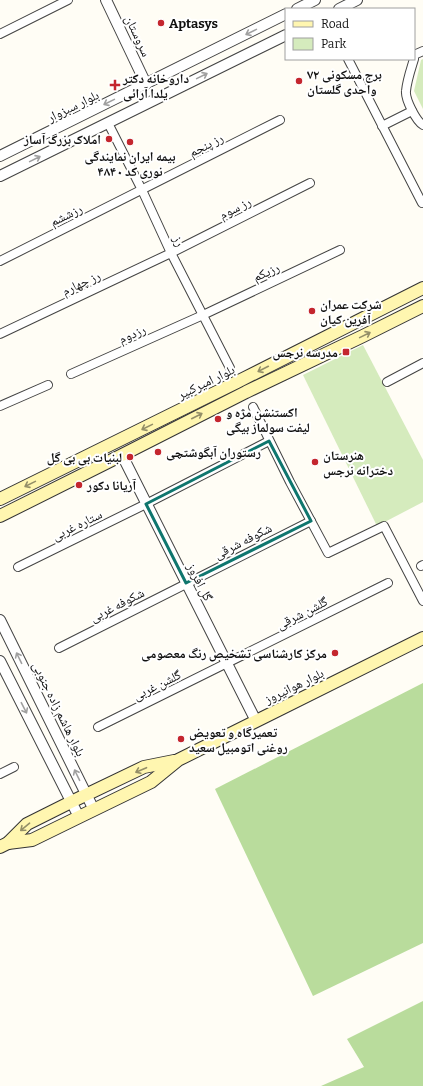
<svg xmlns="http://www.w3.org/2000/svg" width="423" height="1086" font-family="Bitter,'Noto Naskh Arabic',serif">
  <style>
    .green { fill: #d5ebbd }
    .forest { fill: #b9dc9c }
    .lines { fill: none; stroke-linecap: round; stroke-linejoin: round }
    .minor-casing { stroke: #444; stroke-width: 10 }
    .tertiary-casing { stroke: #444; stroke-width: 12 }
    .secondary-casing { stroke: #333; stroke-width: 14 }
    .minor { stroke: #fff; stroke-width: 8 }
    .tertiary { stroke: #fff; stroke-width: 10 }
    .secondary { stroke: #fff6b0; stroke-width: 12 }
    .oneway { stroke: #a0a0a0 }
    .oneway2 { stroke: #948f68 }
    .marked { fill: none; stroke: #0f766e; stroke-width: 3; stroke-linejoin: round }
    .poi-dot { fill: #c4262e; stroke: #fff; stroke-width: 1.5 }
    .labels { text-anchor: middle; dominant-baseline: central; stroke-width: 4; stroke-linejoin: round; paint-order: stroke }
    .poi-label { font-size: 13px; font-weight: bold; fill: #111; stroke: #fff; text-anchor: start }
    .street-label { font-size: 13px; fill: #111; stroke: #fff }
  </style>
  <rect width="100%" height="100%" fill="#fffdf5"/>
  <g class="green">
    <polygon points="423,59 423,109 414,91 421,60"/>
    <polygon points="363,345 423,460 423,502 377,526 303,375"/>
  </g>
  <g class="forest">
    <polygon points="423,683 423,943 313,996 215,789"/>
    <polygon points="423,1001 423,1086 321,1086 364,1067 347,1039"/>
  </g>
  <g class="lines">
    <g class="minor-casing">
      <g id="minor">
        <polyline points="0,34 68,0"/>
        <polyline points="414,57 414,55 423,51"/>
        <polyline points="348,59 422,203"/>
        <path d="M 414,59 C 411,69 407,80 406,91 C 405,99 416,121 423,125"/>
        <polyline points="108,123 142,190 171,253 230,368"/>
        <polyline points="382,126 412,111"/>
        <polyline points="0,261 280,120"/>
        <polyline points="0,334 171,253 310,183"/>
        <polyline points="71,374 203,315 340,250"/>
        <polyline points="387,382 423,363"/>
        <polyline points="0,406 48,385"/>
        <polyline points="253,407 290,482 328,553 384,526 423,601"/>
        <polyline points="421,566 423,565"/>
        <polyline points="18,567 146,504 269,441"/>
        <polyline points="59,648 311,521"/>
        <polyline points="98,727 388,583"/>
        <polyline points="0,774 14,767"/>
      </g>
    </g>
    <g class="tertiary-casing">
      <g id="tertiary">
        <polyline points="106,0 146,84"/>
        <polyline points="297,9 315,0"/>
        <polyline points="339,9 357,0"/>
        <polyline points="0,156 286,14"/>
        <polyline points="0,176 286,35"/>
        <polyline points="122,455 256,721"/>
        <polyline points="0,620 94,810"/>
        <polyline points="0,661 79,817"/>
      </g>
    </g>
    <g class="secondary-casing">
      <g id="secondary">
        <polyline points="0,499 237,382 423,288"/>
        <polyline points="0,516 122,455 246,392 363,336 423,306"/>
        <polyline points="8,843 32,840 79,817 151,782 178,760 423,638"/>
        <polyline points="0,847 8,843 27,824 71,802 144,767 174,761"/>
      </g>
    </g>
    <use href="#minor" class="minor"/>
    <use href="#tertiary" class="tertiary"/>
    <use href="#secondary" class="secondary"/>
  </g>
  <defs><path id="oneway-shaft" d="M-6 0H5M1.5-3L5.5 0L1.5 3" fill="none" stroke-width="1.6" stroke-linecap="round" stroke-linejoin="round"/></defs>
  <g class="oneway">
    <use href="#oneway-shaft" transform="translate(251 32) rotate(154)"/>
    <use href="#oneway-shaft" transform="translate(202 76) rotate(-26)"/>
    <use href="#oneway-shaft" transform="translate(109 102) rotate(154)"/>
    <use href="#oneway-shaft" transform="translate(35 159) rotate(-26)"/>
    <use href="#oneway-shaft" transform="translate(19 658) rotate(-116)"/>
    <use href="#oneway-shaft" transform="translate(24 708) rotate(63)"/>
    <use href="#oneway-shaft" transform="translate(77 775) rotate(-116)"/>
  </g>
  <g class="oneway2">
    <use href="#oneway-shaft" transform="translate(365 335) rotate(-26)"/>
    <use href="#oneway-shaft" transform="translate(263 369) rotate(153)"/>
    <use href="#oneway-shaft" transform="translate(197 416) rotate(-27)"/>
    <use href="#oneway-shaft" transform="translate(147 427) rotate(154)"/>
    <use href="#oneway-shaft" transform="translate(30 484) rotate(154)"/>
    <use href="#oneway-shaft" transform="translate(141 770) rotate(157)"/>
    <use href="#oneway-shaft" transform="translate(25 827) rotate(140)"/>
  </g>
  <path class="marked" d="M 269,441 L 311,521 L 186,583 L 146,504 Z"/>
  <g class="poi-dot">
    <circle cx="161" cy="23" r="4"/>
    <circle cx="299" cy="81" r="4"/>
    <path d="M113 79h4v4h4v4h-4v4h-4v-4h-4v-4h4z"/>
    <circle cx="109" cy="139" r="4"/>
    <circle cx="130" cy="142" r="4"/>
    <circle cx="312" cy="311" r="4"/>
    <rect x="342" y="348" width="8" height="8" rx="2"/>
    <circle cx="218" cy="419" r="4"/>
    <circle cx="158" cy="452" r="4"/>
    <circle cx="130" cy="457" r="4"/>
    <circle cx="315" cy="462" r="4"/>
    <circle cx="79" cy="485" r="4"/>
    <circle cx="335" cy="653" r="4"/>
    <circle cx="181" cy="739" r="4"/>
  </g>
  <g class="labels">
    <g class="poi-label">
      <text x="169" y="23">Aptasys</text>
      <text x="307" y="74">برج مسکونی ۷۲<tspan x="307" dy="15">واحدی گلستان</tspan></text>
      <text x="123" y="78">داروخانه دکتر<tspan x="123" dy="15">یلدا آرائی</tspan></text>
      <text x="101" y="139" text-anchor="end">املاک بزرگ آساز</text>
      <text x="130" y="156" text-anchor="middle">بیمه ایران نمایندگی<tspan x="130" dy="15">نوری کد ۴۸۴۰</tspan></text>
      <text x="320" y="304">شرکت عمران<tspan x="320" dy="15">آفرین کیان</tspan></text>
      <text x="338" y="352" text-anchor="end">مدرسه نرجس</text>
      <text x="226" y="412">اکستنشن مژه و<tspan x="226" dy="15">لیفت سولماز بیگی</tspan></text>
      <text x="166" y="452">رستوران آبگوشتچی</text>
      <text x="323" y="455">هنرستان<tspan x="323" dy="15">دخترانه نرجس</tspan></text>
      <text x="122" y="457" text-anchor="end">لبنیات بی بی گل</text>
      <text x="87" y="485">آریانا دکور</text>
      <text x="327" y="653" text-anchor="end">مرکز کارشناسی تشخیص رنگ معصومی</text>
      <text x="189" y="732">تعمیرگاه و تعویض<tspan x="189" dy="15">روغنی اتومبیل سعید</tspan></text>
    </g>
    <g class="street-label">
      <text transform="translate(138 36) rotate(65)">سروستان</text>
      <text transform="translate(73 106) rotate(-26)">بلوار سبزوار</text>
      <text transform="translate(206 145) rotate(-27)">رز پنجم</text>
      <text transform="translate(235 208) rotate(-27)">رز سوم</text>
      <text transform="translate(66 215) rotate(-26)">رزششم</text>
      <text transform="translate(179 241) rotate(65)">رز</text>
      <text transform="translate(266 272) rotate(-25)">رزیکم</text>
      <text transform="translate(81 283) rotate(-25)">رز چهارم</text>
      <text transform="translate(132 334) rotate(-24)">رزدوم</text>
      <text transform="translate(206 382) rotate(-26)">بلوار امیرکبیر</text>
      <text transform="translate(77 525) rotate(-26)">ستاره غربی</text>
      <text transform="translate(243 541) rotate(-27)">شکوفه شرقی</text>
      <text transform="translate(200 582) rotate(63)">گل افروز</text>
      <text transform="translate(117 605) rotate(-27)">شکوفه غربی</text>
      <text transform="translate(302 613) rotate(-27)">گلشن شرقی</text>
      <text transform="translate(157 685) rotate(-26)">گلشن غربی</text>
      <text transform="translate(294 686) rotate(-26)">بلوار هوانیروز</text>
      <text transform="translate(59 709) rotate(64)">بلوار هاشم زاده جنوبی</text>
    </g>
  </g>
  <rect x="285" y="8" width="130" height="52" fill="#ffffff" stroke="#a0a0a0"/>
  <rect x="293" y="21" width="20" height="6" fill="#fff6b0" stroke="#a0a0a0"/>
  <text x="321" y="28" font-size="12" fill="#111111">Road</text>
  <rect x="293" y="38" width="20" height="12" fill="#d5ebbd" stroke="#a0a0a0"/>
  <text x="321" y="48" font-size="12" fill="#111111">Park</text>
</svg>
